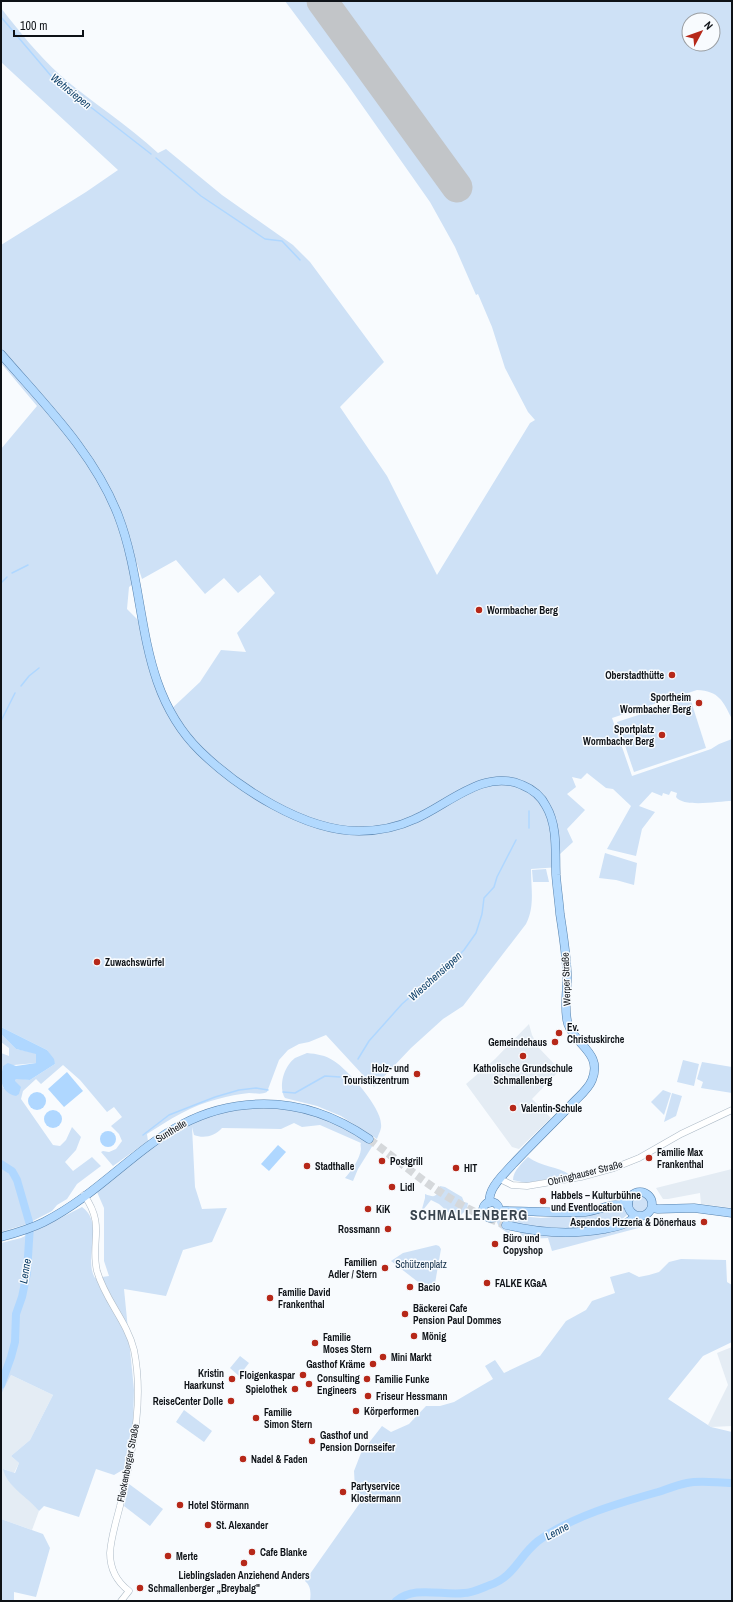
<svg xmlns="http://www.w3.org/2000/svg" width="733" height="1602" font-family="'Archivo Narrow',sans-serif">
  <style>
    .built { fill: #e4ecf4 }
    .green { fill: #cee1f6; fill-rule: evenodd }
    .water { fill: #afd7ff }
    .lines { fill: none; stroke-linecap: round; stroke-linejoin: round }
    .stream { stroke: #afd7ff; stroke-width: 1.5 }
    .river { stroke: #afd7ff; stroke-width: 8 }
    .runway { stroke: #c2c5c8; stroke-width: 31 }
    .major-tunnel { stroke: #d5d8db; stroke-width: 8; stroke-dasharray: 8 4; stroke-linecap: butt }
    .minor-casing { stroke: #adbac6; stroke-width: 7 }
    .major-casing { stroke: #5782ad; stroke-width: 9 }
    .minor { stroke: #fff; stroke-width: 6 }
    .major { stroke: #b2d9fe; stroke-width: 8 }
    .poi-dot { fill: #b62819; stroke: #f8fbfe; stroke-width: 1.5 }
    .labels { text-anchor: middle; dominant-baseline: central; stroke-width: 3; stroke-linejoin: round; paint-order: stroke }
    .poi-label { font-size: 10px; font-weight: bold; fill: #0e1217; stroke: #f8fbfe; text-anchor: start }
    .street-label { font-size: 10px; fill: #0e1217; stroke: #f8fbfe }
    .park-label { font-size: 10px; fill: #112d47; stroke: #f8fbfe }
    .water-label { font-size: 11px; font-style: italic; fill: #0c3e67; stroke: #f8fbfe }
    .district-label { font-size: 14px; font-weight: bold; letter-spacing: 1px; fill: #39444e; stroke: #f8fbfe }
  </style>
  <rect width="100%" height="100%" fill="#f8fbfe"/>
  <g class="built">
    <polygon points="529,1024 532,1035 539,1048 560,1070 532,1099 551,1118 519,1149 512,1147 466,1084 495,1059"/>
    <polygon points="732,1169 732,1208 701,1204 700,1193 668,1199 663,1199 656,1188"/>
    <polygon points="732,1347 732,1426 711,1427 708,1425 728,1385 717,1353"/>
    <polygon points="11,1375 53,1395 30,1440 11,1456 19,1463 14,1473 4,1469 12,1485 33,1503 39,1511 32,1530 1,1519 1,1395"/>
  </g>
  <g class="green">
    <path d="M 285,1 L 732,1 L 732,719 C 723,701 719,691 697,690 L 612,718 L 632,776 L 711,749 L 719,744 L 732,739 L 732,801 C 719,801 684,808 676,797 L 677,793 L 671,791 L 669,795 L 663,793 L 662,796 L 652,792 L 639,806 L 655,812 L 642,829 L 636,856 L 607,849 L 631,806 L 613,789 L 606,788 L 587,773 L 581,779 L 572,777 L 576,787 L 567,794 L 585,810 L 567,829 L 573,842 L 560,854 L 560,867 L 531,869 C 531,888 535,907 526,924 L 463,1006 L 443,1019 L 411,1048 L 374,1087 L 326,1035 L 309,1042 L 299,1044 L 288,1050 L 279,1060 L 267,1092 C 261,1095 256,1093 249,1093 C 239,1094 228,1096 218,1099 C 192,1105 169,1120 147,1134 L 148,1141 L 113,1166 L 101,1152 L 103,1151 L 109,1152 L 116,1149 L 122,1141 L 119,1134 L 111,1126 L 122,1117 L 114,1107 L 107,1112 L 80,1080 L 63,1065 L 41,1084 L 36,1079 L 23,1091 L 21,1099 L 53,1145 L 60,1146 L 66,1140 L 72,1127 L 81,1137 L 76,1150 L 65,1162 L 73,1171 L 92,1157 L 101,1166 L 77,1184 L 67,1199 L 57,1205 L 52,1211 L 27,1224 L 1,1232 L 1,1076 L 3,1088 L 15,1081 L 16,1078 L 30,1080 L 55,1064 L 47,1050 L 1,1027 L 1,449 L 37,406 L 1,363 L 1,358 C 44,408 95,458 118,522 C 125,541 128,564 133,584 L 129,587 L 127,609 L 139,621 L 146,656 L 154,684 L 167,713 L 200,682 L 221,650 L 246,652 L 237,633 L 275,593 L 260,575 L 238,593 L 224,578 L 205,594 L 176,560 L 142,579 L 123,521 L 62,421 L 1,349 L 1,245 L 86,192 L 118,170 L 1,62 L 1,8 C 19,31 38,55 60,75 C 91,102 127,124 158,153 L 166,149 L 222,195 L 293,245 L 310,262 L 384,362 L 340,407 L 387,476 L 437,575 L 530,423 L 535,420 L 528,412 L 505,368 L 492,327 L 478,294 L 476,295 L 455,247 L 430,202 L 347,84 ZM 689,20 L 713,20 L 713,44 L 689,44 Z"/>
    <polygon points="690,698 706,748 634,772 617,722"/>
    <polygon points="605,853 637,863 634,885 616,880 599,878"/>
    <polygon points="546,869 549,882 533,882 532,870"/>
    <polygon points="1,1034 16,1049 36,1053 36,1063 3,1066 1,1076 1,1053 9,1056 9,1048 1,1042"/>
    <path d="M 307,1053 C 317,1054 325,1055 334,1061 C 348,1070 381,1107 381,1124 C 382,1129 378,1135 377,1139 L 341,1116 L 317,1106 L 285,1098 C 278,1086 284,1066 295,1058 C 299,1056 303,1055 307,1053 Z"/>
    <polygon points="683,1060 699,1064 694,1086 677,1082"/>
    <polygon points="702,1062 732,1067 732,1093 701,1088 703,1082 697,1079"/>
    <polygon points="663,1090 671,1093 664,1115 651,1102"/>
    <polygon points="672,1093 682,1096 676,1116 664,1122"/>
    <path d="M 270,1107 L 313,1113 L 365,1139 L 373,1145 L 358,1169 L 353,1181 L 345,1178 C 351,1171 360,1159 361,1149 C 361,1147 360,1145 361,1143 L 320,1125 L 302,1127 L 294,1123 L 281,1129 L 222,1128 C 215,1136 204,1139 194,1135 L 192,1127 L 195,1187 L 202,1209 L 227,1208 L 212,1242 L 183,1250 L 166,1296 L 124,1289 L 134,1390 L 133,1427 L 126,1468 L 114,1475 L 96,1469 L 79,1517 L 44,1506 L 39,1511 C 28,1497 7,1487 3,1469 L 15,1473 L 19,1463 L 11,1456 L 30,1440 L 53,1395 L 11,1375 L 1,1395 L 1,1243 L 21,1238 L 82,1207 C 105,1223 83,1258 95,1278 L 109,1276 L 104,1261 L 104,1208 L 97,1192 C 133,1163 167,1130 212,1116 C 231,1109 250,1108 270,1107 Z"/>
    <path d="M 528,1157 C 541,1167 558,1166 570,1175 L 526,1183 L 513,1180 C 513,1171 522,1163 528,1157 Z"/>
    <path d="M 440,1186 L 445,1187 L 462,1197 L 464,1202 L 468,1203 L 467,1209 L 459,1217 L 454,1211 L 449,1213 L 439,1204 L 431,1200 L 423,1210 L 422,1209 L 425,1198 L 425,1194 C 435,1198 437,1197 440,1186 Z"/>
    <circle cx="640" cy="1205" r="9"/>
    <polygon points="620,1207 627,1210 628,1214 619,1222 600,1224 587,1228 546,1229 506,1221 504,1229 510,1231 509,1234 499,1227 496,1220 500,1215 508,1215 541,1218 581,1215 601,1212"/>
    <polygon points="643,1223 644,1225 642,1227 552,1251 548,1238 525,1239 520,1233 520,1231 597,1234"/>
    <polygon points="436,1245 439,1246 441,1249 434,1289 431,1292 391,1261 403,1253"/>
    <path d="M 681,1259 L 726,1260 L 727,1282 L 732,1285 L 732,1342 L 703,1356 L 668,1399 L 711,1427 L 732,1432 L 732,1601 L 310,1601 C 311,1593 311,1586 305,1581 L 362,1500 L 355,1489 L 354,1471 L 361,1453 L 382,1426 L 391,1432 L 409,1424 L 426,1406 L 440,1406 L 454,1402 L 493,1379 L 485,1366 L 495,1360 L 504,1373 L 540,1356 L 566,1321 L 586,1310 L 592,1301 L 615,1293 L 610,1277 L 629,1272 L 639,1277 L 649,1275 L 659,1272 L 669,1262 Z"/>
    <polygon points="240,1356 249,1363 239,1376 230,1368"/>
    <polygon points="184,1410 212,1431 204,1442 176,1422"/>
    <polygon points="129,1484 163,1509 150,1526 124,1506"/>
    <polygon points="1,1519 43,1534 50,1548 36,1597 14,1592 14,1601 1,1601"/>
  </g>
  <g class="water">
    <path d="M 1,1027 L 47,1050 L 54,1059 L 55,1064 L 30,1080 L 16,1079 L 15,1081 L 21,1087 L 19,1094 L 16,1096 C 0,1092 0,1080 3,1066 L 8,1063 L 16,1066 L 36,1063 L 36,1054 L 16,1049 L 1,1034 Z"/>
    <polygon points="67,1072 83,1091 64,1107 48,1089"/>
    <circle cx="37" cy="1101" r="9"/>
    <circle cx="53" cy="1119" r="9"/>
    <circle cx="108" cy="1139" r="8"/>
    <polygon points="278,1145 286,1152 269,1171 261,1164"/>
  </g>
  <g class="lines">
    <g class="stream">
      <polyline points="1,17 52,77 151,154"/>
      <polyline points="156,158 201,196 265,239 282,241 300,260"/>
      <polyline points="12,573 28,565"/>
      <polyline points="1,583 7,577"/>
      <polyline points="21,686 29,676 39,668"/>
      <polyline points="1,721 15,693"/>
      <polyline points="529,811 529,828"/>
      <polyline points="358,1059 369,1041 402,1004 417,991 448,966 464,950 476,933 482,914 484,898 494,887 497,877 516,840"/>
      <polyline points="283,1092 295,1093 325,1076 340,1077"/>
      <polyline points="143,1135 169,1115 215,1097 239,1090 256,1088 268,1090"/>
    </g>
    <g class="river">
      <polyline points="1,1164 12,1171 17,1180 30,1225 27,1273 22,1297 16,1314 15,1342 11,1357 1,1385"/>
      <path d="M 396,1601 C 414,1585 443,1596 464,1593 C 472,1593 482,1588 490,1585 C 514,1577 519,1556 538,1541 C 570,1517 619,1503 658,1492 C 667,1489 677,1485 687,1483 C 701,1480 717,1483 732,1483"/>
    </g>
    <polyline class="runway" points="322,1 457,187"/>
    <path class="major-tunnel" d="M 369,1139 C 415,1173 450,1206 506,1225"/>
    <g class="minor-casing">
      <g id="minor">
        <polyline points="500,1179 512,1185 527,1186 581,1177 614,1168 639,1158 681,1134 732,1110"/>
        <path d="M 84,1195 C 106,1226 90,1241 97,1271 C 105,1300 127,1321 134,1350 C 145,1405 131,1454 120,1506 C 116,1522 111,1537 110,1553 C 110,1569 116,1581 129,1591 L 121,1601"/>
      </g>
    </g>
    <g class="major-casing">
      <g id="major">
        <path d="M 1,354 C 44,404 94,453 118,515 C 149,595 134,686 200,751 C 238,788 304,831 359,831 C 378,831 398,827 415,819 C 448,805 484,768 522,785 C 532,789 541,796 546,806 C 558,826 555,853 556,875 C 557,888 559,901 560,914 C 563,933 566,953 567,972 C 568,988 563,1008 568,1024 C 575,1045 603,1053 592,1080 C 588,1090 578,1097 571,1105 C 551,1125 531,1145 512,1165 C 505,1173 496,1181 492,1190 C 489,1196 490,1196 489,1203"/>
        <circle cx="640" cy="1204" r="12"/>
        <circle cx="491" cy="1210" r="8"/>
        <polyline points="652,1208 658,1209 694,1208 732,1213"/>
        <path d="M 498,1211 C 527,1210 556,1214 585,1212 C 599,1210 615,1202 628,1204"/>
        <path d="M 506,1225 C 539,1233 571,1235 604,1229 C 615,1227 628,1225 635,1216"/>
        <path d="M 1,1237 C 16,1233 30,1229 44,1222 C 124,1181 163,1104 264,1104 C 303,1104 337,1117 369,1139"/>
      </g>
    </g>
    <use href="#minor" class="minor"/>
    <use href="#major" class="major"/>
  </g>
  <g class="poi-dot">
    <circle cx="479" cy="610" r="4"/>
    <circle cx="672" cy="675" r="4"/>
    <circle cx="699" cy="703" r="4"/>
    <circle cx="662" cy="735" r="4"/>
    <circle cx="97" cy="962" r="4"/>
    <circle cx="559" cy="1033" r="4"/>
    <circle cx="555" cy="1042" r="4"/>
    <circle cx="523" cy="1056" r="4"/>
    <circle cx="417" cy="1074" r="4"/>
    <circle cx="513" cy="1108" r="4"/>
    <circle cx="649" cy="1158" r="4"/>
    <circle cx="382" cy="1161" r="4"/>
    <circle cx="307" cy="1166" r="4"/>
    <circle cx="456" cy="1168" r="4"/>
    <circle cx="392" cy="1187" r="4"/>
    <circle cx="543" cy="1201" r="4"/>
    <circle cx="368" cy="1209" r="4"/>
    <circle cx="704" cy="1222" r="4"/>
    <circle cx="388" cy="1229" r="4"/>
    <circle cx="495" cy="1244" r="4"/>
    <circle cx="385" cy="1268" r="4"/>
    <circle cx="487" cy="1283" r="4"/>
    <circle cx="410" cy="1287" r="4"/>
    <circle cx="270" cy="1298" r="4"/>
    <circle cx="405" cy="1314" r="4"/>
    <circle cx="414" cy="1336" r="4"/>
    <circle cx="315" cy="1343" r="4"/>
    <circle cx="383" cy="1357" r="4"/>
    <circle cx="373" cy="1364" r="4"/>
    <circle cx="303" cy="1375" r="4"/>
    <circle cx="232" cy="1379" r="4"/>
    <circle cx="367" cy="1379" r="4"/>
    <circle cx="309" cy="1384" r="4"/>
    <circle cx="295" cy="1389" r="4"/>
    <circle cx="368" cy="1396" r="4"/>
    <circle cx="231" cy="1401" r="4"/>
    <circle cx="356" cy="1411" r="4"/>
    <circle cx="256" cy="1418" r="4"/>
    <circle cx="312" cy="1441" r="4"/>
    <circle cx="243" cy="1459" r="4"/>
    <circle cx="343" cy="1492" r="4"/>
    <circle cx="180" cy="1505" r="4"/>
    <circle cx="208" cy="1525" r="4"/>
    <circle cx="252" cy="1552" r="4"/>
    <circle cx="168" cy="1556" r="4"/>
    <circle cx="244" cy="1563" r="4"/>
    <circle cx="140" cy="1588" r="4"/>
  </g>
  <g class="labels">
    <g class="poi-label">
      <text x="487" y="610">Wormbacher Berg</text>
      <text x="664" y="675" text-anchor="end">Oberstadthütte</text>
      <text x="691" y="697" text-anchor="end">Sportheim<tspan x="691" dy="12">Wormbacher Berg</tspan></text>
      <text x="654" y="729" text-anchor="end">Sportplatz<tspan x="654" dy="12">Wormbacher Berg</tspan></text>
      <text x="105" y="962">Zuwachswürfel</text>
      <text x="567" y="1027">Ev.<tspan x="567" dy="12">Christuskirche</tspan></text>
      <text x="547" y="1042" text-anchor="end">Gemeindehaus</text>
      <text x="409" y="1068" text-anchor="end">Holz- und<tspan x="409" dy="12">Touristikzentrum</tspan></text>
      <text x="523" y="1068" text-anchor="middle">Katholische Grundschule<tspan x="523" dy="12">Schmallenberg</tspan></text>
      <text x="521" y="1108">Valentin-Schule</text>
      <text x="657" y="1152">Familie Max<tspan x="657" dy="12">Frankenthal</tspan></text>
      <text x="390" y="1161">Postgrill</text>
      <text x="315" y="1166">Stadthalle</text>
      <text x="464" y="1168">HIT</text>
      <text x="400" y="1187">Lidl</text>
      <text x="551" y="1195">Habbels – Kulturbühne<tspan x="551" dy="12">und Eventlocation</tspan></text>
      <text x="376" y="1209">KiK</text>
      <text x="696" y="1222" text-anchor="end">Aspendos Pizzeria &amp; Dönerhaus</text>
      <text x="380" y="1229" text-anchor="end">Rossmann</text>
      <text x="503" y="1238">Büro und<tspan x="503" dy="12">Copyshop</tspan></text>
      <text x="377" y="1262" text-anchor="end">Familien<tspan x="377" dy="12">Adler / Stern</tspan></text>
      <text x="495" y="1283">FALKE KGaA</text>
      <text x="418" y="1287">Bacio</text>
      <text x="278" y="1292">Familie David<tspan x="278" dy="12">Frankenthal</tspan></text>
      <text x="413" y="1308">Bäckerei Cafe<tspan x="413" dy="12">Pension Paul Dommes</tspan></text>
      <text x="422" y="1336">Mönig</text>
      <text x="323" y="1337">Familie<tspan x="323" dy="12">Moses Stern</tspan></text>
      <text x="391" y="1357">Mini Markt</text>
      <text x="365" y="1364" text-anchor="end">Gasthof Kräme</text>
      <text x="224" y="1373" text-anchor="end">Kristin<tspan x="224" dy="12">Haarkunst</tspan></text>
      <text x="295" y="1375" text-anchor="end">Floigenkaspar</text>
      <text x="317" y="1378">Consulting<tspan x="317" dy="12">Engineers</tspan></text>
      <text x="375" y="1379">Familie Funke</text>
      <text x="287" y="1389" text-anchor="end">Spielothek</text>
      <text x="376" y="1396">Friseur Hessmann</text>
      <text x="223" y="1401" text-anchor="end">ReiseCenter Dolle</text>
      <text x="364" y="1411">Körperformen</text>
      <text x="264" y="1412">Familie<tspan x="264" dy="12">Simon Stern</tspan></text>
      <text x="320" y="1435">Gasthof und<tspan x="320" dy="12">Pension Dornseifer</tspan></text>
      <text x="251" y="1459">Nadel &amp; Faden</text>
      <text x="351" y="1486">Partyservice<tspan x="351" dy="12">Klostermann</tspan></text>
      <text x="188" y="1505">Hotel Störmann</text>
      <text x="216" y="1525">St. Alexander</text>
      <text x="260" y="1552">Cafe Blanke</text>
      <text x="176" y="1556">Merte</text>
      <text x="244" y="1575" text-anchor="middle">Lieblingsladen Anziehend Anders</text>
      <text x="148" y="1588">Schmallenberger „Breybalg"</text>
    </g>
    <g class="street-label">
      <text transform="translate(566 979) rotate(-92)">Werper Straße</text>
      <text transform="translate(171 1131) rotate(-31)">Sunthelle</text>
      <text transform="translate(585 1173) rotate(-14)">Obringhauser Straße</text>
      <text transform="translate(128 1463) rotate(-79)">Fleckenberger Straße</text>
    </g>
    <g class="park-label">
      <text x="421" y="1264">Schützenplatz</text>
    </g>
    <g class="water-label">
      <text transform="translate(71 91) rotate(39)">Wehrsiepen</text>
      <text transform="translate(435 976) rotate(-42)">Wieschensiepen</text>
      <text transform="translate(25 1271) rotate(-81)">Lenne</text>
      <text transform="translate(557 1531) rotate(-28)">Lenne</text>
    </g>
    <g class="district-label">
      <text x="469" y="1215">SCHMALLENBERG</text>
    </g>
  </g>
  <rect width="733" height="1602" fill="none" stroke="#0e1217" stroke-width="4"/>
  <g transform="translate(701 32) rotate(49)"><circle r="19" fill="#f8fbfe" stroke="#9a9ea2"/>
  <path d="M0-3L7 15L0 10L-7 15Z" fill="#b62819"/>
  <text y="-6" font-size="11" font-weight="bold" text-anchor="middle" fill="#0e1217">N</text>
  </g>
  <path d="M14 30v6h69v-6" fill="none" stroke="#0e1217" stroke-width="2"/>
  <text x="20" y="30" font-size="12" fill="#0e1217" stroke="#f8fbfe" stroke-width="3" paint-order="stroke">100 m</text>
</svg>
